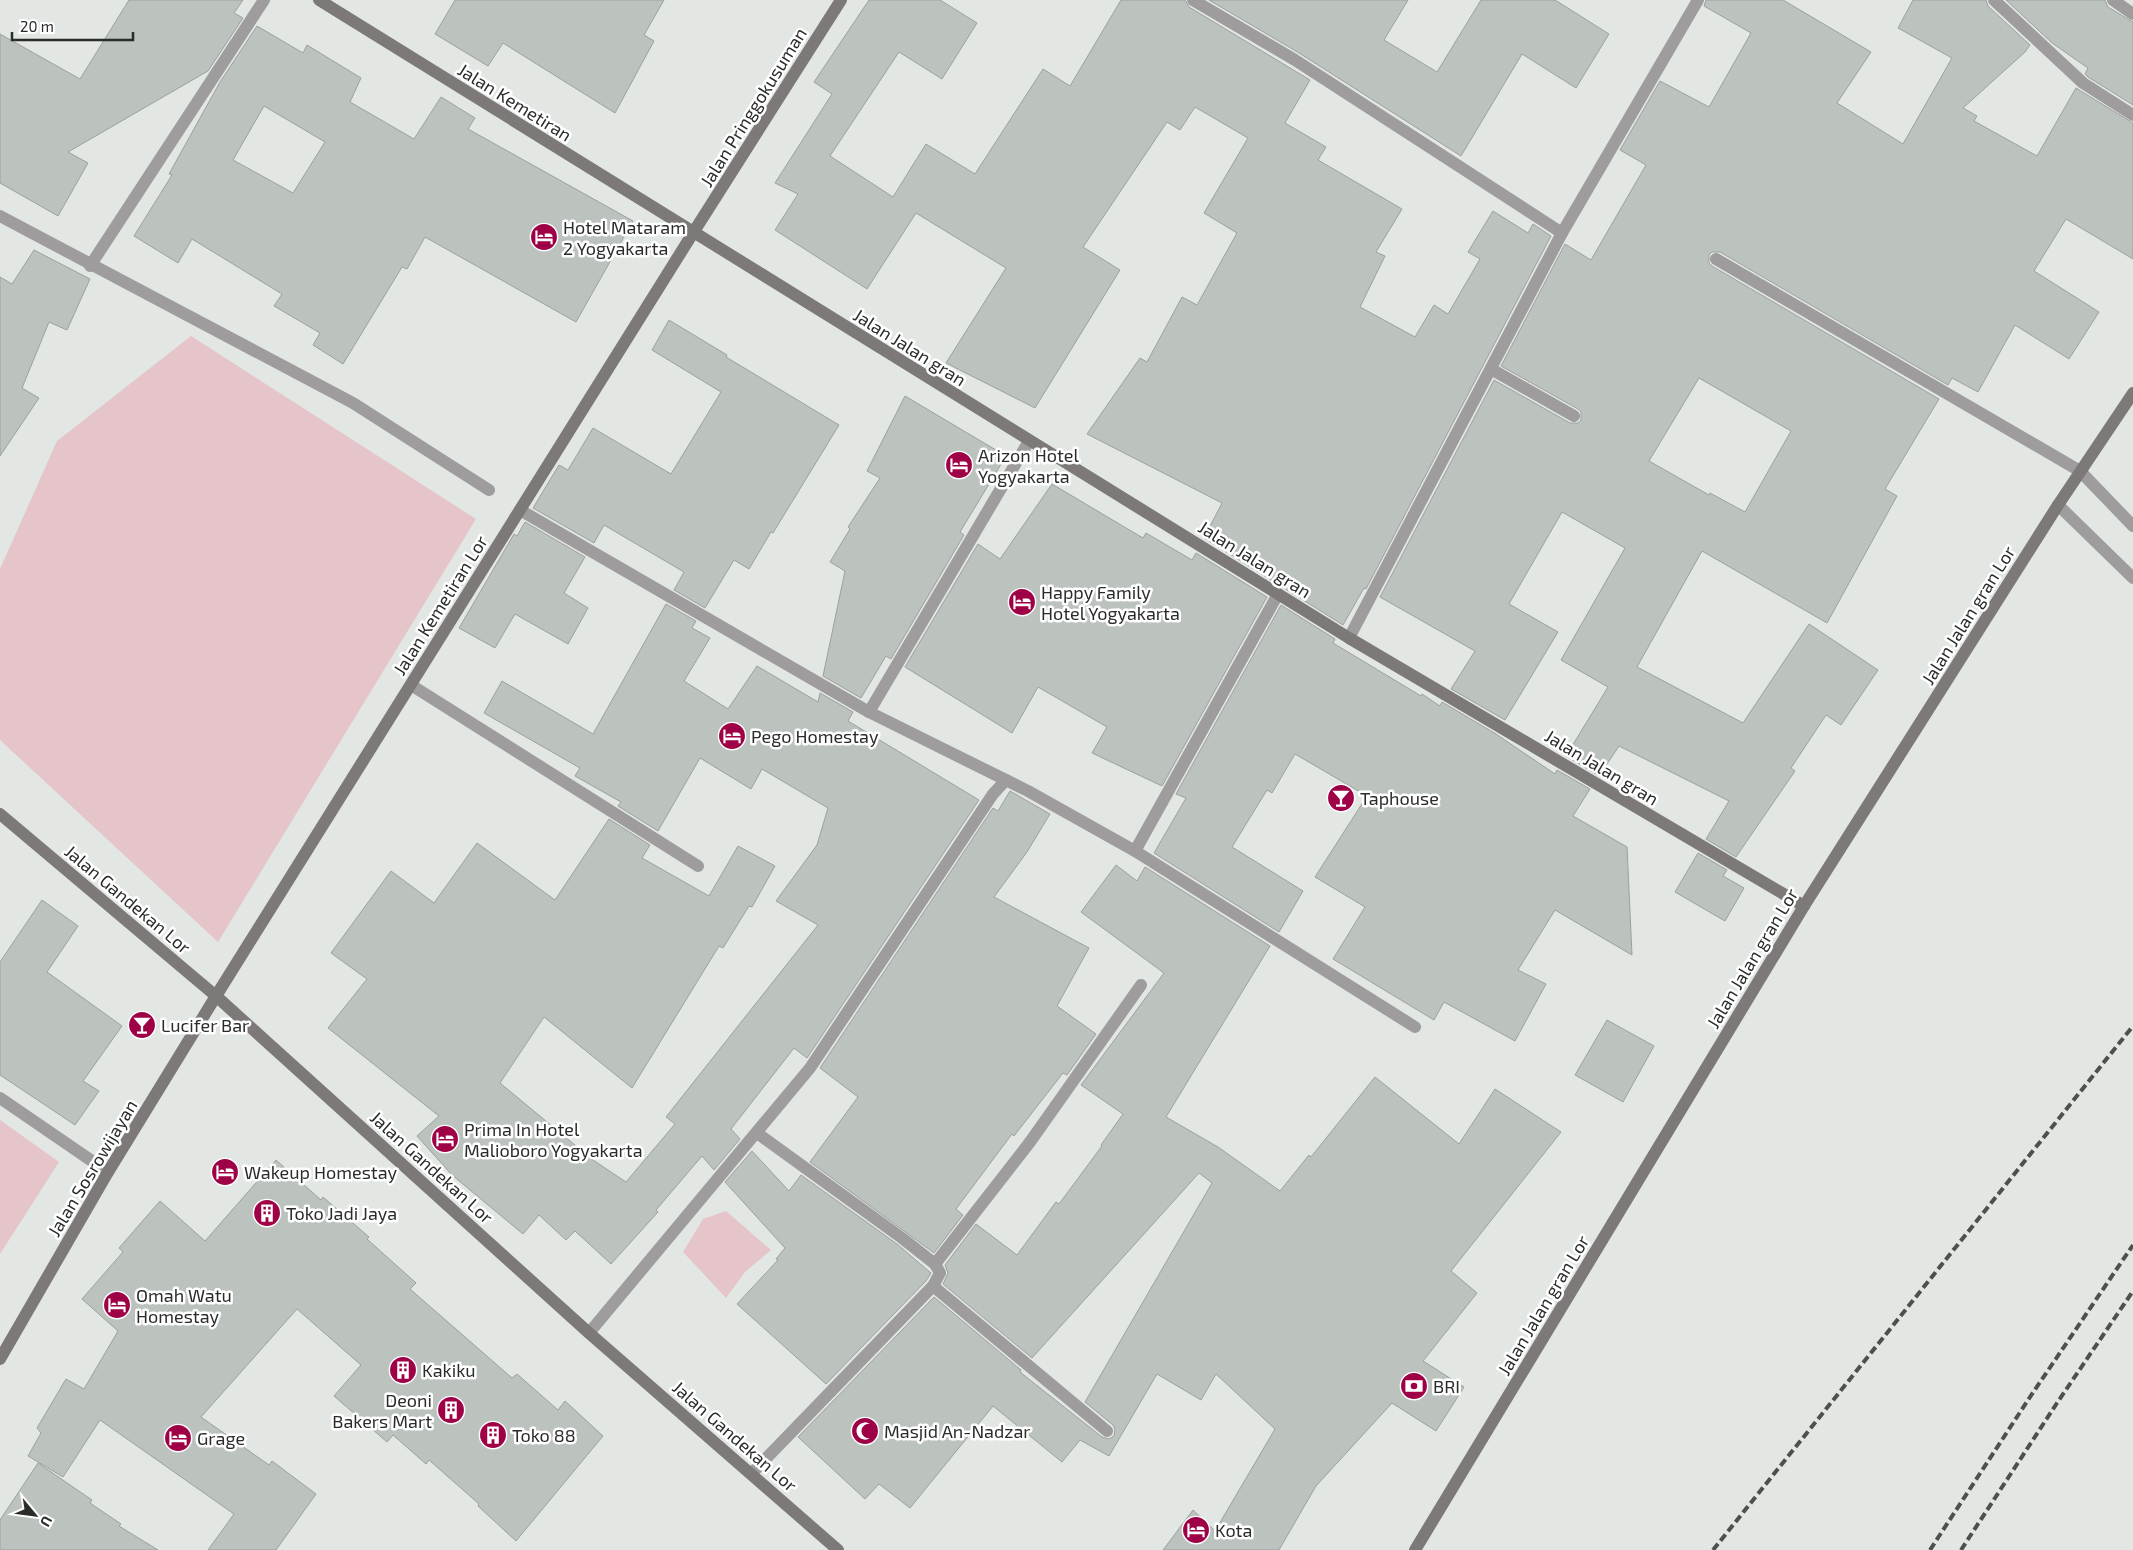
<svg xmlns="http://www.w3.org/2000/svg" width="2133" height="1550" font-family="'Exo 2',sans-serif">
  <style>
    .green { fill: #e5c4ca }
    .building { fill: #bcc2be; stroke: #9ca19e; fill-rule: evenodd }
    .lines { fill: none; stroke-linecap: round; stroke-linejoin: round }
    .lane { stroke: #9f9c9d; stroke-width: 12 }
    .street { stroke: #9f9c9d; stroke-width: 12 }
    .secondary { stroke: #7d7979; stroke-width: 12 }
    .rail { stroke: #4d504d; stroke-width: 4; stroke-dasharray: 8 4; stroke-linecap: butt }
    .labels { text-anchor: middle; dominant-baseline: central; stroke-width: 5; stroke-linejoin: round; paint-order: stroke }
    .street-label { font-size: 18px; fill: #2a2c2a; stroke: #fff }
    .poi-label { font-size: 18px; fill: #2a2c2a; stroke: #fff; text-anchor: start }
  </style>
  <rect width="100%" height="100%" fill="#e2e7e4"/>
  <g class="green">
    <polygon points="191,336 476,519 218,942 0,740 0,569 57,441"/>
    <polygon points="0,1120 59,1162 0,1254"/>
    <polygon points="726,1211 771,1250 745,1272 726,1298 683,1252 703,1219"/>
  </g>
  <g class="building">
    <polygon points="129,0 243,0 234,13 243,18 208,71 68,152 88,163 58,216 0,183 0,34 80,79"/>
    <polygon points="455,0 664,0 644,35 654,41 615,113 503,43 488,66 435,34"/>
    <polygon points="869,0 940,0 977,23 942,79 899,52 830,156 893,197 926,144 975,174 1043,69 1070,86 1121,0 1185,0 1189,7 1310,80 1285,123 1326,147 1318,160 1402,209 1376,252 1385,256 1360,307 1415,337 1434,305 1448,314 1480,259 1468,252 1493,211 1528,233 1533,224 1551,236 1366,589 1364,588 1343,625 1204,538 1222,503 1087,434 1140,358 1147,362 1182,297 1197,305 1237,233 1204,213 1248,138 1195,107 1180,130 1167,122 1083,247 1120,270 1035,408 946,363 1006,268 916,213 867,289 775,230 798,194 775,183 832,94 814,82"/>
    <polygon points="1209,0 1408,0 1384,40 1437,72 1481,0 1555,0 1609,34 1576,88 1522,54 1461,156 1299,53"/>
    <path d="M 1706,0 L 1783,0 L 1871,52 L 1837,103 L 1903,144 L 1952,58 L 1898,28 L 1913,0 L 1986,0 L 1988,6 L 2030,45 L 2025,52 L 1963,108 L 1977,116 L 1974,121 L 2037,156 L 2076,88 L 2133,123 L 2133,259 L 2066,219 L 2034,271 L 2099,312 L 2069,359 L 2015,325 L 1978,392 L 1952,378 L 1948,385 L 1720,252 L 1712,252 L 1709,255 L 1709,263 L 1712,266 L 1939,399 L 1885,489 L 1897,496 L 1827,623 L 1702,551 L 1637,667 L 1743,723 L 1809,624 L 1878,670 L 1841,725 L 1826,715 L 1791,768 L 1795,771 L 1736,857 L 1706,839 L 1729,801 L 1619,746 L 1599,776 L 1566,756 L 1608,687 L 1561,660 L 1625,548 L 1562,512 L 1509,604 L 1558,632 L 1505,720 L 1451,689 L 1475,651 L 1380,597 L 1494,380 L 1570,423 L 1578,423 L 1581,420 L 1581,412 L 1578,409 L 1501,366 L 1565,244 L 1591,260 L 1646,165 L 1620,150 L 1660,81 L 1709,107 L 1751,33 L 1704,6 ZM 1699,378 L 1791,431 L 1745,512 L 1710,493 L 1709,495 L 1649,461 Z"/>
    <polygon points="2006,0 2105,0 2108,7 2133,22 2133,105 2088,77 2085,74 2088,68 2052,43"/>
    <path d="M 257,26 L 303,53 L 307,45 L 361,78 L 350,102 L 414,139 L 441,97 L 475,118 L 468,129 L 633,221 L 576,322 L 425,237 L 407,269 L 402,267 L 343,364 L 313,345 L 320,333 L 274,306 L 282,294 L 192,239 L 178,263 L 134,236 L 172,175 L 169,174 L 220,82 ZM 264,106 L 325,142 L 293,193 L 233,160 Z"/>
    <polygon points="34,250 90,279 67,330 49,322 22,388 39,398 0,456 0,277 12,284"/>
    <polygon points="669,320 727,355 726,357 839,425 773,533 771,532 749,569 734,560 705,608 674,590 684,572 604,525 594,543 533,508 559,465 568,470 593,428 671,474 721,392 652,350"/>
    <polygon points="905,396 1006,456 960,532 964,535 891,659 886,656 861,698 823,676 845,571 830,562 850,529 848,527 880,478 867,471"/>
    <polygon points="1052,484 1143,538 1146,533 1192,560 1196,553 1267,597 1162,786 1092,753 1107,727 1038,687 1012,733 905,667 978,544 1000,559"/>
    <polygon points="525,522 585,557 564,593 588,608 568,644 515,614 495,648 459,628 514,534 517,536"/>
    <polygon points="666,604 696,621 692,628 710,638 684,681 728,709 757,666 818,702 820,693 853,712 848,721 979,800 807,1058 794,1048 731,1129 740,1139 714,1170 702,1156 656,1210 658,1212 611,1264 575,1231 566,1240 539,1215 523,1234 452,1175 417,1136 439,1116 328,1028 367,979 331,953 391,871 434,903 477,843 555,900 609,819 650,845 642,858 709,896 738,846 775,866 752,907 749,906 723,948 719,946 632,1088 544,1017 500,1083 593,1160 626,1182 675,1124 666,1117 818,925 776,901 817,845 828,808 762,769 751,789 700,758 658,831 618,806 621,802 575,776 580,768 484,713 502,681 593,734"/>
    <polygon points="1281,605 1335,639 1333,643 1421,696 1422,694 1440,706 1442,702 1496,734 1555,774 1557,770 1590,789 1573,816 1627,847 1632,955 1555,910 1518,970 1546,984 1515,1041 1444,1002 1434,1020 1333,959 1365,907 1315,877 1367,796 1295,754 1272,793 1267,790 1232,847 1303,891 1279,932 1154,853 1186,798 1176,794"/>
    <polygon points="1010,791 1050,814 1027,852 994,897 1089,948 1057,1006 1096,1034 1067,1075 1063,1073 1014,1136 1012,1134 956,1209 963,1215 934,1253 810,1162 858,1097 820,1068 993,808 998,811"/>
    <polygon points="1698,853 1727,870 1723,876 1744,888 1725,921 1675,892"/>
    <polygon points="1116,865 1137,881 1145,867 1270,946 1166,1117 1218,1147 1280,1191 1309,1155 1311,1157 1375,1077 1459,1144 1495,1089 1561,1132 1451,1271 1477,1293 1423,1361 1464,1387 1436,1431 1392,1403 1316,1486 1279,1550 1163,1550 1193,1510 1215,1531 1275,1429 1216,1374 1201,1400 1157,1374 1109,1456 1080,1440 1062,1462 993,1406 910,1508 879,1484 865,1499 798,1437 934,1297 1021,1370 1020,1372 1102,1437 1109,1439 1114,1436 1115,1429 1113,1425 1085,1402 1212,1183 1199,1173 1032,1358 943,1284 948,1273 945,1265 976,1224 1017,1255 1056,1202 1059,1204 1102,1146 1101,1145 1123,1114 1081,1085 1164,973 1081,912"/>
    <polygon points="42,900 78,926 47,972 122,1026 83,1081 99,1091 75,1125 0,1075 0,962"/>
    <polygon points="1607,1020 1654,1046 1623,1102 1575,1075"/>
    <polygon points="752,1151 789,1191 801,1175 897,1244 931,1273 926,1281 826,1384 737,1304 778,1260 776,1259 785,1248 725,1182"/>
    <polygon points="276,1160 321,1200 323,1197 369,1237 367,1239 416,1283 410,1289 512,1378 517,1374 558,1410 565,1401 603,1436 516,1541 478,1506 479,1504 429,1460 426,1464 393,1435 387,1442 334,1396 361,1365 297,1309 201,1417 269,1465 272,1461 316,1494 276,1550 208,1550 234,1514 100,1420 63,1477 28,1456 41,1433 37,1428 66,1379 84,1389 118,1331 82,1299 123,1252 119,1248 160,1201 205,1241"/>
    <polygon points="38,1463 92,1500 90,1503 121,1524 119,1526 158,1550 0,1550 0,1520"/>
  </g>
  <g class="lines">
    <g class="lane">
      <polyline points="2080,471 2133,526"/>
      <polyline points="2058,505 2133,578"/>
      <polyline points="411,685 698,866"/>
    </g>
    <g class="street">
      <polyline points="1193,0 1295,60 1562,233"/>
      <polyline points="1994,0 2083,83 2133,115"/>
      <polyline points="2113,0 2133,14"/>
      <polyline points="0,216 353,403 489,490"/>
      <polyline points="1716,259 2080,471"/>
      <polyline points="90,266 264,0"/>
      <polyline points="1491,369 1574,416"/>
      <polyline points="1029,441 869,712 1028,791 1135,851 1278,594"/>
      <polyline points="520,510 869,712"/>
      <polyline points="1349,638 1562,233 1698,0"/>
      <polyline points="1135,851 1415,1027"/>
      <polyline points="0,1098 108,1172"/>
      <polyline points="935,1264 1030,1142 1141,985"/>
      <polyline points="933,1286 1107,1431"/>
      <polyline points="589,1333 810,1068 993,794 1006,780"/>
      <polyline points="752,1473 933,1286 940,1273 935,1264 902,1238 757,1133"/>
    </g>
    <g class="secondary">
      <polyline points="319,0 1349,638 1804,906"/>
      <polyline points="0,814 216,996 589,1333 838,1550"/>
      <polyline points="0,1359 108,1172 216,996 693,233 841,0"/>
      <polyline points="1415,1550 1804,906 2058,505 2133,393"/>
    </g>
    <g class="rail">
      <polyline points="1713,1550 2133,1026"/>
      <polyline points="1930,1550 2030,1397 2133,1245"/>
      <polyline points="1961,1550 2057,1403 2133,1291"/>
    </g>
  </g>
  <defs>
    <g id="hotel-disc" transform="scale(1.4375)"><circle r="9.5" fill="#9e0145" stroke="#fff"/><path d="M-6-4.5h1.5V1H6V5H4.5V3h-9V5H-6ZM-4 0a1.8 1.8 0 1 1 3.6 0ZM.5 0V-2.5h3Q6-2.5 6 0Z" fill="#fff"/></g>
    <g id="bar-disc" transform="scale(1.4375)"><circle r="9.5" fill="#9e0145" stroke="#fff"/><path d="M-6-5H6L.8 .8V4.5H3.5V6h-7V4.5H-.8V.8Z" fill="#fff"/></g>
    <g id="building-disc" transform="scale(1.4375)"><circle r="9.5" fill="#9e0145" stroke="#fff"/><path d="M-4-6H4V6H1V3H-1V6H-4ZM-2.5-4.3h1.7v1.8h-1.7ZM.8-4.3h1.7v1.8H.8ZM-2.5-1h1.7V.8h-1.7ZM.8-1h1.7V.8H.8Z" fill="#fff"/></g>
    <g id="bank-disc" transform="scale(1.4375)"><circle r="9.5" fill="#9e0145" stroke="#fff"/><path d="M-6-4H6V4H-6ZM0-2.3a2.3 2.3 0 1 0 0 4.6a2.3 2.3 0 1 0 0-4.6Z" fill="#fff"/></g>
    <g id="mosque-disc" transform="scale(1.4375)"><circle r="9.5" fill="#9e0145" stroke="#fff"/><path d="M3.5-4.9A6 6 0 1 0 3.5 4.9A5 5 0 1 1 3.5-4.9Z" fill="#fff"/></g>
  </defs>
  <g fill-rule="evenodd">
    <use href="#hotel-disc" x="544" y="237"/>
    <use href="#hotel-disc" x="959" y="465"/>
    <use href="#hotel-disc" x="1022" y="602"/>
    <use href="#hotel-disc" x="732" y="736"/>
    <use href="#bar-disc" x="1341" y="798"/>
    <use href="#bar-disc" x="142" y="1025"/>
    <use href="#hotel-disc" x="445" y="1139"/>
    <use href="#hotel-disc" x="225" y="1172"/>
    <use href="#building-disc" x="267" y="1213"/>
    <use href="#hotel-disc" x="117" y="1305"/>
    <use href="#building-disc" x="403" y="1370"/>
    <use href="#bank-disc" x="1414" y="1386"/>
    <use href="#building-disc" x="451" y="1410"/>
    <use href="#mosque-disc" x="865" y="1431"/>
    <use href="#building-disc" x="493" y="1435"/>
    <use href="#hotel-disc" x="178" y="1438"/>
    <use href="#hotel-disc" x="1196" y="1530"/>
  </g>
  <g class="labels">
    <g class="street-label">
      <text transform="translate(515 102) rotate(32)">Jalan Kemetiran</text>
      <text transform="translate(753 107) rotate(-58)">Jalan Pringgokusuman</text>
      <text transform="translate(910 347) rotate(32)">Jalan Jalan gran</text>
      <text transform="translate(1255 559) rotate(32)">Jalan Jalan gran</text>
      <text transform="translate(440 605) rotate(-58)">Jalan Kemetiran Lor</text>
      <text transform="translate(1968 615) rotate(-58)">Jalan Jalan gran Lor</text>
      <text transform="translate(1602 767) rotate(31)">Jalan Jalan gran</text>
      <text transform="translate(128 899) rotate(40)">Jalan Gandekan Lor</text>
      <text transform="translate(1752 958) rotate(-59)">Jalan Jalan gran Lor</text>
      <text transform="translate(432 1167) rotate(42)">Jalan Gandekan Lor</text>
      <text transform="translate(92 1168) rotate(-59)">Jalan Sosrowijayan</text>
      <text transform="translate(1543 1305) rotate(-59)">Jalan Jalan gran Lor</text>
      <text transform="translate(735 1436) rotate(41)">Jalan Gandekan Lor</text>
    </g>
    <g class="poi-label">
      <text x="563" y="227">Hotel Mataram<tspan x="563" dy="21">2 Yogyakarta</tspan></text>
      <text x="978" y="455">Arizon Hotel<tspan x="978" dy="21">Yogyakarta</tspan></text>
      <text x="1041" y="592">Happy Family<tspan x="1041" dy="21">Hotel Yogyakarta</tspan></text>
      <text x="751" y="736">Pego Homestay</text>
      <text x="1360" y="798">Taphouse</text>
      <text x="161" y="1025">Lucifer Bar</text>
      <text x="464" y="1129">Prima In Hotel<tspan x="464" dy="21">Malioboro Yogyakarta</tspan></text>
      <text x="244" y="1172">Wakeup Homestay</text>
      <text x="286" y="1213">Toko Jadi Jaya</text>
      <text x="136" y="1295">Omah Watu<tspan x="136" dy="21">Homestay</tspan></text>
      <text x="422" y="1370">Kakiku</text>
      <text x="1433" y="1386">BRI</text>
      <text x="432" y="1400" text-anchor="end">Deoni<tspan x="432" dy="21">Bakers Mart</tspan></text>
      <text x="884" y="1431">Masjid An-Nadzar</text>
      <text x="512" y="1435">Toko 88</text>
      <text x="197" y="1438">Grage</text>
      <text x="1215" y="1530">Kota</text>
    </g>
  </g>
  <g transform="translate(35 1515) rotate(119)" stroke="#ffffff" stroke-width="4" paint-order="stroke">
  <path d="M0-4L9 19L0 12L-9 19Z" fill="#2a2c2a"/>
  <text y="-8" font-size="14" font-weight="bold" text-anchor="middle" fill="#2a2c2a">U</text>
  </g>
  <path d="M12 32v8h121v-8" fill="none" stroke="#2a2c2a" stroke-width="2.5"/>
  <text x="20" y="32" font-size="15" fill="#2a2c2a" stroke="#ffffff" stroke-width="4" paint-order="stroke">20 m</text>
</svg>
